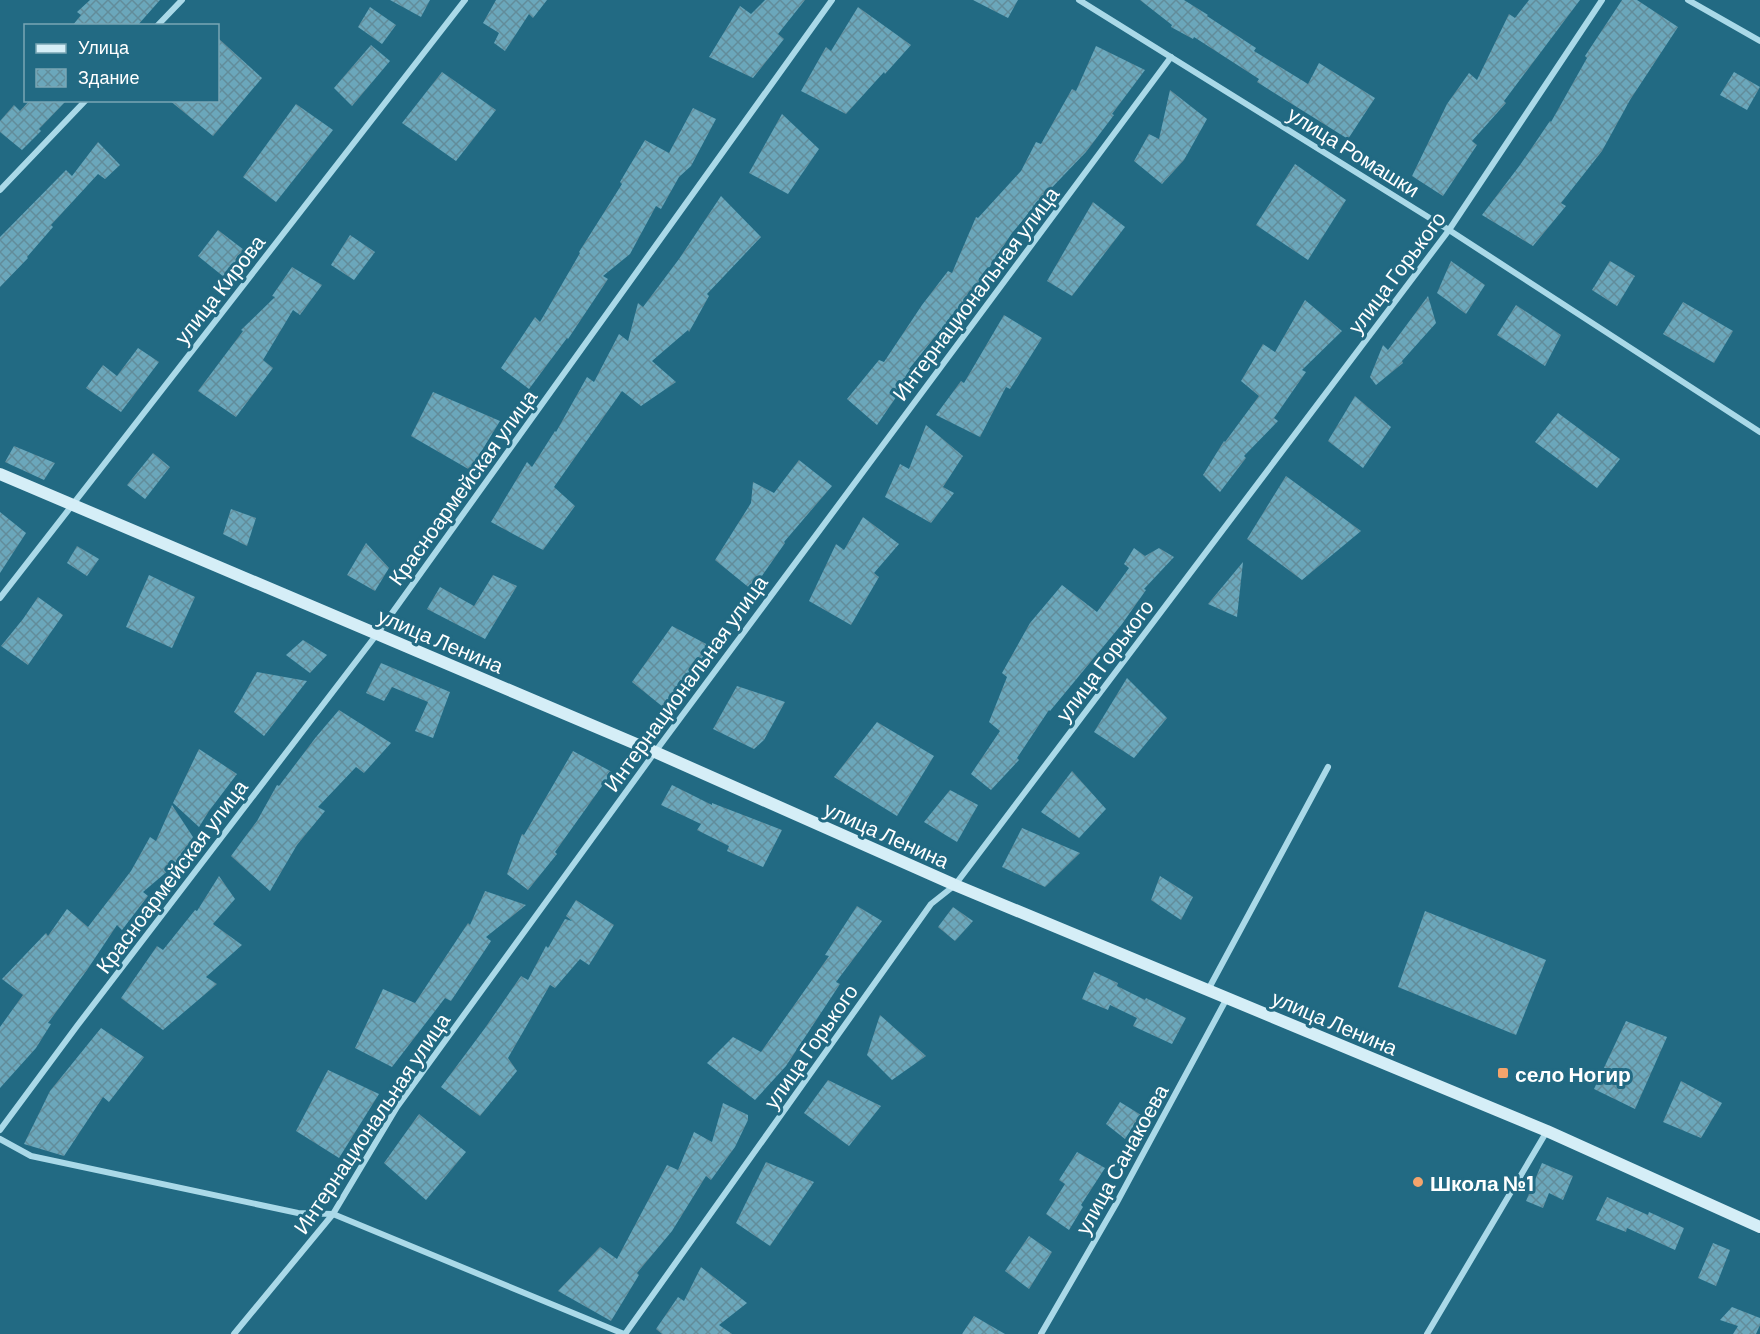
<svg xmlns="http://www.w3.org/2000/svg" width="1760" height="1334" font-family="Barlow,sans-serif">
  <style>
    .building { fill: url(#building-cross-hatch) }
    .lines { fill: none; stroke-linecap: round; stroke-linejoin: round }
    .street { stroke: #aad9e8; stroke-width: 6 }
    .secondary { stroke: #d5eef7; stroke-width: 12 }
    .poi-dot { fill: #f4a46c; stroke: #226a83; stroke-width: 2 }
    .labels { text-anchor: middle; dominant-baseline: central; stroke-width: 6; stroke-linejoin: round; paint-order: stroke }
    .street-label { font-size: 21px; fill: #fff; stroke: #226a83 }
    .poi-label { font-size: 21px; font-weight: bold; fill: #fff; stroke: #226a83; text-anchor: start }
  </style>
  <defs>
    <pattern id="building-cross-hatch" width="8" height="8" patternUnits="userSpaceOnUse" patternTransform="scale(1.5)"><rect width="8" height="8" fill="#6ba7bb"/><path d="M0 0l8 8M0 8l8-8" fill="none" stroke="#628c9a"/></pattern>
  </defs>
  <rect width="100%" height="100%" fill="#226a83"/>
  <g class="building">
    <polygon points="90,0 160,0 137,26 72,26 81,15 77,12"/>
    <polygon points="390,0 430,0 421,17"/>
    <polygon points="496,0 547,0 533,18 529,14 505,51 494,43 499,33 483,23"/>
    <polygon points="765,0 805,0 778,34 784,39 753,78 709,57 740,6 751,14"/>
    <polygon points="973,0 1018,0 1008,18"/>
    <polygon points="1140,0 1184,0 1208,15 1207,16 1256,48 1254,51 1308,84 1319,63 1375,98 1348,139 1257,82 1259,79 1194,37 1193,39 1171,27 1172,25"/>
    <polygon points="1529,0 1580,0 1504,101 1506,103 1472,141 1477,145 1443,196 1412,176 1447,104 1469,73 1477,80 1509,14 1515,18"/>
    <polygon points="1622,0 1637,0 1678,27 1630,100 1602,151 1561,203 1566,206 1533,246 1482,215 1520,165 1550,121 1551,122 1587,58 1585,56"/>
    <polygon points="370,7 396,25 382,44 358,27"/>
    <polygon points="858,7 911,45 885,74 884,72 846,114 801,91 826,47 831,51"/>
    <polygon points="218,38 262,78 213,136 169,100 218,100"/>
    <polygon points="371,45 390,61 352,106 334,88"/>
    <polygon points="1096,46 1145,70 1112,114 1114,115 1086,152 1039,201 1012,233 981,280 909,369 914,371 877,425 847,399 879,360 884,362 922,305 948,271 952,273 976,217 978,218 1021,171 1036,142 1041,144 1072,89 1076,91"/>
    <polygon points="442,72 496,110 456,161 402,123"/>
    <polygon points="1734,72 1760,87 1747,110 1720,95"/>
    <polygon points="1170,90 1207,119 1184,160 1162,184 1134,161 1149,134 1159,139"/>
    <polygon points="30,100 67,100 39,129 41,131 22,150 0,132 0,121 14,105 20,111"/>
    <polygon points="296,104 333,130 276,202 243,177"/>
    <polygon points="693,108 716,119 691,166 679,177 661,209 656,206 630,254 603,276 608,279 568,339 567,338 529,389 501,368 535,317 540,322 580,253 579,252 622,184 620,182 645,140 669,153"/>
    <polygon points="782,114 819,149 788,194 749,173"/>
    <polygon points="98,142 120,165 105,179 98,174 51,225 53,227 27,257 28,258 0,287 0,237 66,170 72,176"/>
    <polygon points="1295,164 1346,200 1308,260 1256,225"/>
    <polygon points="721,196 761,237 707,294 709,296 689,332 688,330 652,361 676,382 641,406 622,391 554,487 575,506 543,550 491,522 527,462 532,467 555,431 556,432 587,377 594,382 619,334 628,341 638,303 643,307 679,259"/>
    <polygon points="1093,202 1125,227 1072,296 1047,281"/>
    <polygon points="218,230 244,250 224,277 198,256"/>
    <polygon points="350,235 375,252 354,280 331,265"/>
    <polygon points="1451,261 1485,285 1466,314 1437,293"/>
    <polygon points="1610,261 1635,276 1617,306 1592,290"/>
    <polygon points="292,267 322,285 300,315 293,310 263,360 273,368 236,417 198,391 243,331 241,330 275,297 272,296"/>
    <polygon points="1428,296 1436,323 1402,361 1403,363 1376,385 1370,377 1383,345 1388,350"/>
    <polygon points="1305,300 1342,331 1302,370 1306,372 1274,418 1278,421 1244,456 1246,458 1220,492 1203,475 1224,441 1225,442 1259,396 1241,381 1263,344 1275,352"/>
    <polygon points="1683,302 1733,331 1714,363 1663,334"/>
    <polygon points="1516,305 1561,335 1545,366 1497,335"/>
    <polygon points="1004,315 1042,338 1010,389 1006,387 980,437 936,415 961,381 964,383"/>
    <polygon points="138,348 159,362 121,412 86,388 103,365 117,376"/>
    <polygon points="433,392 500,421 470,470 411,436"/>
    <polygon points="1355,396 1391,427 1363,468 1328,441"/>
    <polygon points="1558,413 1620,459 1597,488 1535,442"/>
    <polygon points="926,425 963,456 943,487 954,493 931,523 885,497 900,464 909,469"/>
    <polygon points="14,446 55,463 44,480 5,462"/>
    <polygon points="153,453 170,467 145,499 127,485"/>
    <polygon points="799,460 832,486 784,542 785,543 752,590 715,560 751,503 753,482 774,493"/>
    <polygon points="1286,476 1361,531 1302,580 1247,539"/>
    <polygon points="231,509 256,518 247,546 223,534"/>
    <polygon points="0,512 26,533 0,573"/>
    <polygon points="863,517 899,544 874,573 879,577 851,625 809,601 836,544 844,550"/>
    <polygon points="366,543 389,568 375,591 347,575"/>
    <polygon points="77,546 99,559 87,576 67,563"/>
    <polygon points="1134,548 1145,556 1159,548 1174,557 1144,589 1146,590 1122,624 1050,711 1049,710 1017,758 1019,760 991,790 971,774 1000,731 989,722 1007,677 1002,673 1030,623 1062,585 1097,612 1129,568 1124,564"/>
    <polygon points="1243,562 1237,617 1208,604"/>
    <polygon points="149,575 195,597 172,648 126,627"/>
    <polygon points="493,575 517,586 485,639 427,609 440,587 474,606"/>
    <polygon points="38,597 63,615 28,665 1,646 23,619"/>
    <polygon points="672,626 710,646 668,711 632,682"/>
    <polygon points="303,640 327,655 310,673 286,655"/>
    <polygon points="381,663 450,692 433,738 415,731 428,702 392,687 384,701 366,693"/>
    <polygon points="257,672 307,681 264,736 234,712"/>
    <polygon points="1127,678 1167,718 1134,758 1094,732"/>
    <polygon points="737,686 785,702 764,740 754,749 713,729"/>
    <polygon points="339,710 391,743 364,773 356,767 318,807 325,811 297,845 270,891 231,856 257,821 277,785 279,786 316,737"/>
    <polygon points="877,722 934,756 897,816 834,777"/>
    <polygon points="199,749 237,774 209,811 199,827 173,803"/>
    <polygon points="573,751 612,772 555,852 557,854 528,890 507,874 522,834 524,835"/>
    <polygon points="1072,771 1106,809 1079,838 1041,812"/>
    <polygon points="672,785 712,805 712,803 782,830 763,867 727,851 729,846 697,830 701,824 661,805"/>
    <polygon points="950,790 978,805 957,842 924,822"/>
    <polygon points="172,805 193,837 177,863 143,892 148,896 122,930 117,925 87,970 48,1023 51,1024 36,1048 0,1088 0,1027 23,995 2,979 46,933 48,936 67,909 88,927 131,871 150,837 156,841"/>
    <polygon points="1022,828 1080,853 1045,887 1002,867"/>
    <polygon points="219,876 235,899 213,924 242,945 206,977 217,984 163,1030 121,998 157,946 163,950 195,910 197,911"/>
    <polygon points="1160,876 1193,897 1181,920 1151,900"/>
    <polygon points="485,891 526,905 486,937 491,941 451,1001 445,998 392,1067 355,1048 383,989 415,1003 468,923 470,925"/>
    <polygon points="576,900 614,925 589,965 580,959 555,988 550,985 508,1058 517,1071 480,1116 441,1087 485,1028 521,976 528,980 546,946 548,948 565,919 572,921 566,916"/>
    <polygon points="857,906 882,921 836,982 840,984 786,1066 755,1100 707,1063 733,1037 761,1052 829,956 825,955"/>
    <polygon points="953,907 973,921 955,941 938,927"/>
    <polygon points="1425,911 1546,960 1516,1035 1398,987"/>
    <polygon points="1094,972 1118,983 1117,986 1145,1000 1146,998 1186,1018 1172,1044 1133,1026 1137,1018 1110,1005 1108,1010 1082,999"/>
    <polygon points="880,1015 926,1056 892,1080 867,1055"/>
    <polygon points="1626,1021 1667,1037 1635,1109 1594,1089"/>
    <polygon points="101,1028 144,1057 109,1102 103,1097 64,1156 24,1144 50,1091"/>
    <polygon points="328,1070 379,1094 339,1158 296,1131"/>
    <polygon points="828,1080 881,1106 849,1146 804,1113"/>
    <polygon points="1681,1081 1722,1103 1701,1138 1663,1122"/>
    <polygon points="1120,1102 1141,1115 1125,1139 1106,1124"/>
    <polygon points="723,1103 748,1115 748,1120 735,1147 711,1180 706,1176 672,1231 637,1273 639,1275 611,1321 558,1291 600,1247 617,1259 667,1165 678,1170 694,1132 712,1142"/>
    <polygon points="419,1114 466,1152 426,1200 384,1163"/>
    <polygon points="1077,1152 1105,1168 1081,1205 1083,1207 1069,1230 1046,1214 1065,1184 1059,1180"/>
    <polygon points="766,1162 814,1182 770,1246 736,1223"/>
    <polygon points="1542,1163 1573,1176 1563,1200 1549,1193 1543,1208 1526,1201"/>
    <polygon points="1607,1197 1648,1215 1649,1212 1684,1228 1675,1250 1627,1228 1626,1232 1596,1220"/>
    <polygon points="1029,1236 1052,1252 1029,1289 1005,1271"/>
    <polygon points="1713,1243 1730,1250 1716,1286 1698,1278"/>
    <polygon points="701,1267 747,1303 719,1325 732,1334 662,1334 656,1329 678,1297 684,1301"/>
    <polygon points="1732,1307 1760,1318 1760,1325 1756,1334 1733,1334 1738,1326 1720,1320"/>
    <polygon points="974,1316 1005,1334 962,1334"/>
  </g>
  <g class="lines">
    <g class="street">
      <polyline points="1079,0 1449,230 1760,432"/>
      <polyline points="1688,0 1760,41"/>
      <polyline points="157,26 182,0"/>
      <polyline points="0,190 86,100"/>
      <polyline points="0,598 465,0"/>
      <polyline points="1208,990 1328,767"/>
      <polyline points="0,1130 77,1026 377,634 832,0"/>
      <polyline points="0,1139 31,1156 298,1213 333,1214 624,1334"/>
      <polyline points="234,1334 333,1214 397,1107 655,752 1171,57"/>
      <polyline points="625,1334 931,904 955,885 1449,230 1602,0"/>
      <polyline points="1041,1334 1116,1204 1227,998"/>
      <polyline points="1427,1334 1547,1131"/>
    </g>
    <polyline class="secondary" points="0,474 655,752 955,885 1547,1131 1760,1227"/>
  </g>
  <g class="poi-dot">
    <rect x="1497" y="1067" width="12" height="12" rx="3"/>
    <circle cx="1418" cy="1182" r="6"/>
  </g>
  <g class="labels">
    <g class="street-label">
      <text transform="translate(1354 151) rotate(32)">улица Ромашки</text>
      <text transform="translate(1396 272) rotate(-53)">улица Горького</text>
      <text transform="translate(219 289) rotate(-52)">улица Кирова</text>
      <text transform="translate(975 293) rotate(-53)">Интернациональная улица</text>
      <text transform="translate(462 487) rotate(-54)">Красноармейская улица</text>
      <text transform="translate(441 640) rotate(23)">улица Ленина</text>
      <text transform="translate(1104 660) rotate(-53)">улица Горького</text>
      <text transform="translate(685 683) rotate(-54)">Интернациональная улица</text>
      <text transform="translate(887 834) rotate(24)">улица Ленина</text>
      <text transform="translate(171 876) rotate(-53)">Красноармейская улица</text>
      <text transform="translate(1335 1022) rotate(23)">улица Ленина</text>
      <text transform="translate(810 1046) rotate(-55)">улица Горького</text>
      <text transform="translate(371 1123) rotate(-56)">Интернациональная улица</text>
      <text transform="translate(1121 1159) rotate(-61)">улица Санакоева</text>
    </g>
    <g class="poi-label">
      <text x="1515" y="1073">село Ногир</text>
      <text x="1430" y="1182">Школа №1</text>
    </g>
  </g>
  <rect x="24" y="24" width="195" height="78" fill="#226a83" stroke="#7aa6b5" stroke-width="1.5"/>
  <rect x="36" y="44" width="30" height="9" fill="#d5eef7" stroke="#7aa6b5" stroke-width="1.5"/>
  <text x="78" y="54" font-size="18" fill="#ffffff">Улица</text>
  <rect x="36" y="69" width="30" height="18" fill="url(#building-cross-hatch)" stroke="#7aa6b5" stroke-width="1.5"/>
  <text x="78" y="84" font-size="18" fill="#ffffff">Здание</text>
</svg>
